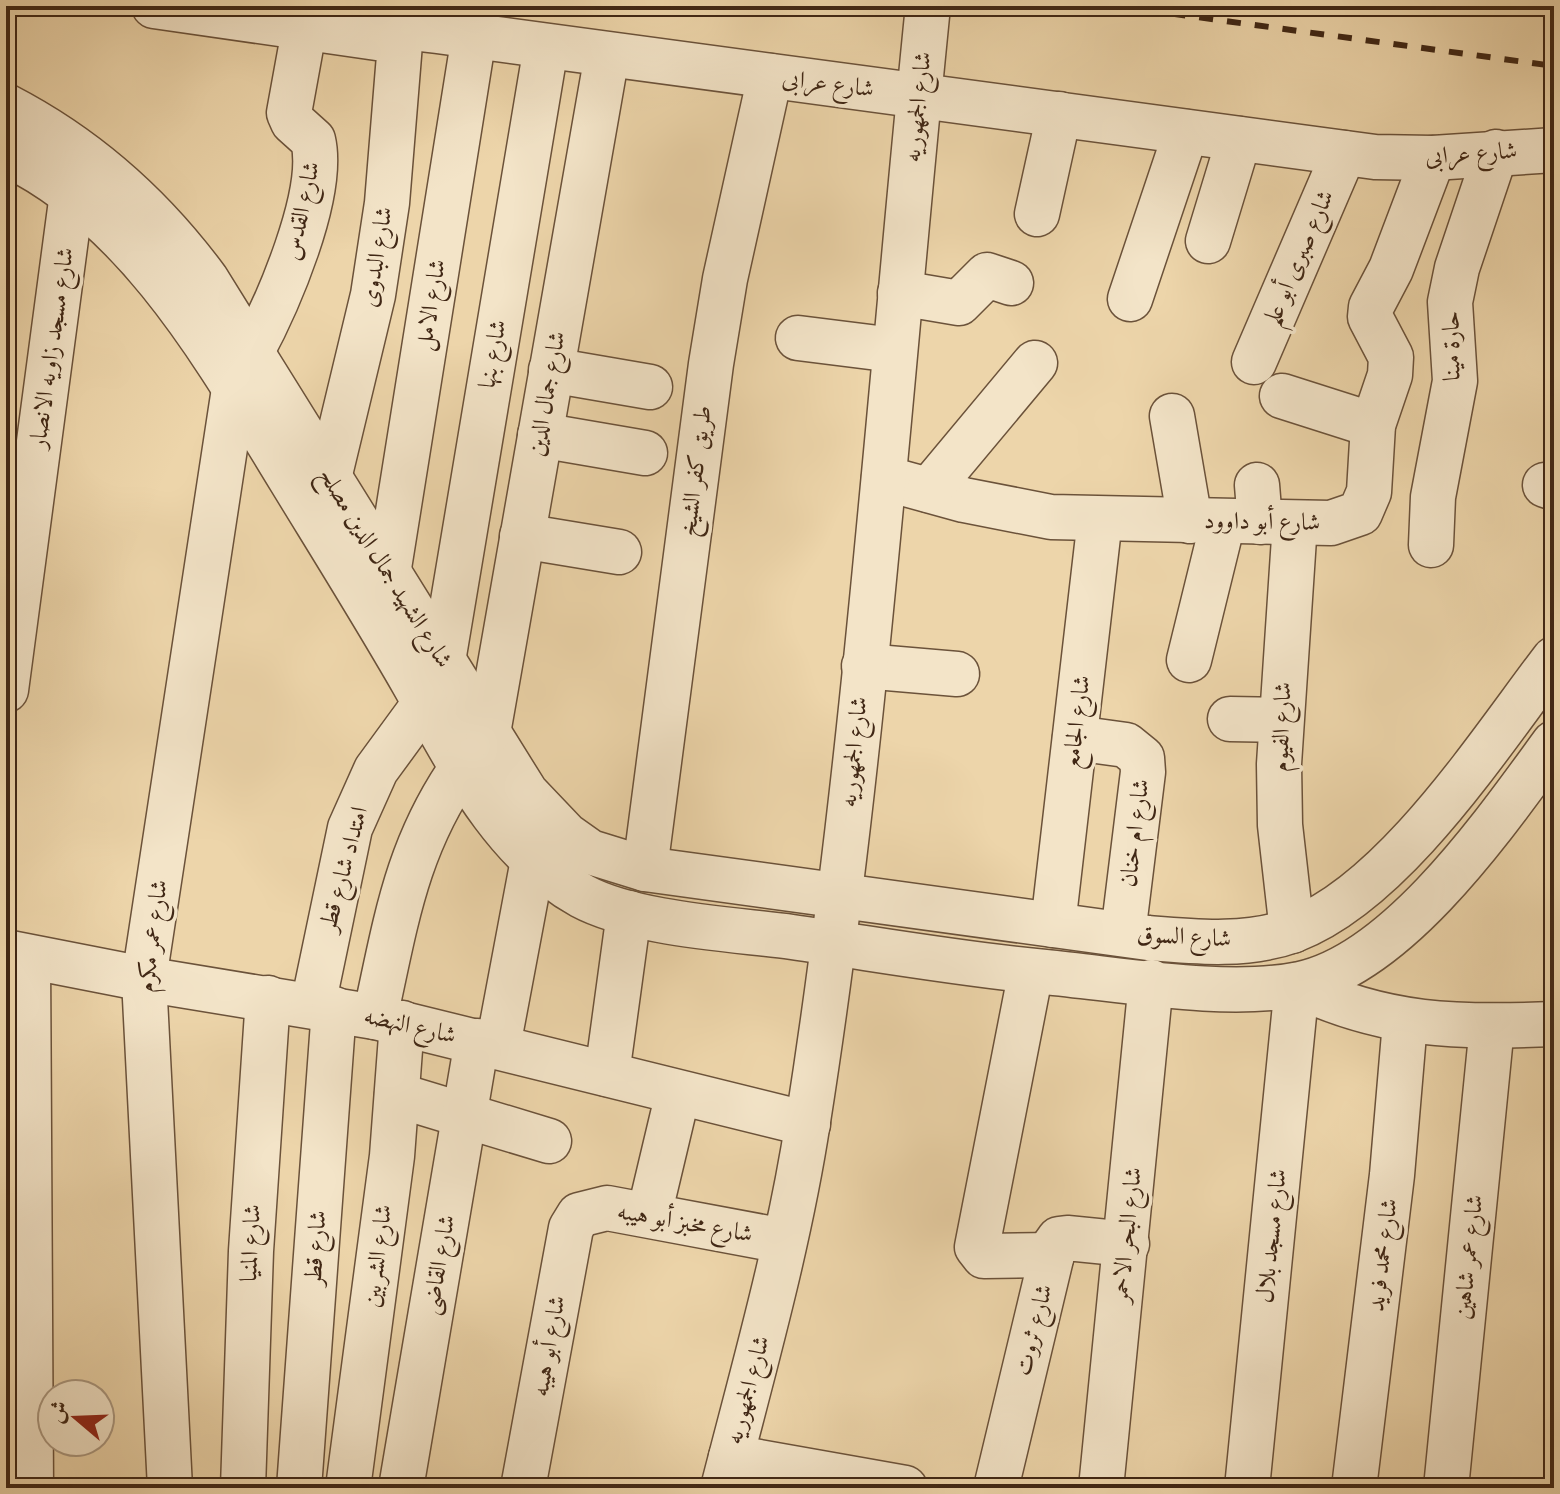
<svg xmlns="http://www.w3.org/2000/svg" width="1560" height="1494" font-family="'IM FELL DW Pica',Amiri,serif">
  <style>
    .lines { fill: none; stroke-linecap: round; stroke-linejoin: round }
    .minor-casing { stroke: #6b523a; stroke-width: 47 }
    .minor { stroke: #f3e4c8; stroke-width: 44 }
    .rail { stroke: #402715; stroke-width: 6; stroke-dasharray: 14 14; stroke-linecap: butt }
    .labels { text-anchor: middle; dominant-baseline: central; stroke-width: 7; stroke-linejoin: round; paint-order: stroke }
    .street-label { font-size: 24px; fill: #402715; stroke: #f3e4c8 }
  </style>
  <rect width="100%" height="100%" fill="#edd5aa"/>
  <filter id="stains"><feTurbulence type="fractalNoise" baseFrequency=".0025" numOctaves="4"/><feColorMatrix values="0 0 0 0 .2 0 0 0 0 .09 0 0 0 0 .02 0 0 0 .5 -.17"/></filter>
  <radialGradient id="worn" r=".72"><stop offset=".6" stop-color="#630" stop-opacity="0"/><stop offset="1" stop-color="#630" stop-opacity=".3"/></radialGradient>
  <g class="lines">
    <g class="minor-casing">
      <g id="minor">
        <polyline points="154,6 377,38 390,37 411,28 437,31 1375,157 1433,158 1554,150"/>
        <path d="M 6,106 C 87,148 152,206 206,279 L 526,793 L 566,835 L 590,852 L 645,869 L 1148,938 C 1196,942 1248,947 1294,930 C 1395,891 1489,744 1554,659"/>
        <path d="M 6,154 C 138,216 218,361 291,480 C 332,547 374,614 413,682 C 457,759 501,851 582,896 C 634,924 731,929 792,937 C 876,949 960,964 1045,972 C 1120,979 1226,999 1300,984 C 1399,963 1496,822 1554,743"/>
        <polyline points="1037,214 1059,114"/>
        <polyline points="1208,241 1239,139"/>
        <polyline points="900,293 959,303 987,275 1011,283"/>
        <polyline points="1130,299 1186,132"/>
        <polyline points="798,338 894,350"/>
        <path d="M 251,353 C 277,305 326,194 313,140 L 293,122 L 289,113 L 305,25"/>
        <polyline points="1254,362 1344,153"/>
        <polyline points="551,370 650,387"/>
        <polyline points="1282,396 1373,425"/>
        <polyline points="1172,416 1190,521"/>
        <polyline points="540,435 645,453"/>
        <polyline points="329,478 373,295 387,203 401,31"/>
        <polyline points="884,478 964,500 1051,517 1331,523 1360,513 1369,492 1373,425 1390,375 1391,357 1370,317 1371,307 1391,269 1433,158"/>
        <polyline points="1257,485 1260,522"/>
        <polyline points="1545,485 1554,488"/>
        <polyline points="929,490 1035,363"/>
        <polyline points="522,536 619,552"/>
        <polyline points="1431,545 1433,497 1455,381 1450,302 1457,268 1496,152"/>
        <polyline points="388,574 474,36"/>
        <polyline points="1189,660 1223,522"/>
        <polyline points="443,661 546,47"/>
        <polyline points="864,666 957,674"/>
        <polyline points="6,690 75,171"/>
        <polyline points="1230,719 1280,720"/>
        <polyline points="488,733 607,55"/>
        <polyline points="1075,738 1126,745 1142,758 1143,772 1123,934"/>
        <polyline points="645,869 711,364 725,279 770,76"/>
        <polyline points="1053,925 1100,519"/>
        <polyline points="1292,931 1280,825 1279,764 1295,523"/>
        <polyline points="6,952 144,979 375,1017 808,1124"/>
        <polyline points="28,957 31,1488"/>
        <polyline points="1031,971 977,1247 984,1256 1052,1255"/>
        <polyline points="313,1005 350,828 376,770 425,703"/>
        <path d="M 375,1017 C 396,922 406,847 463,766"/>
        <polyline points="498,1046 533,860"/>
        <polyline points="607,1074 629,913"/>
        <polyline points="397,1095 549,1141"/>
        <polyline points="649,1215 678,1093"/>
        <polyline points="731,1457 905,1488"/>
        <polyline points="170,1488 144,979 234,389"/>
        <polyline points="243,1488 251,1251 268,998"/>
        <polyline points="299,1488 334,1009"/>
        <polyline points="348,1488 392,1156 402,1023"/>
        <polyline points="401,1488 477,1041"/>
        <polyline points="523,1488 571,1228 579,1215 607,1208 784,1241"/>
        <path d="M 723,1488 C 754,1367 789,1245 808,1121 C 866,752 890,378 928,6"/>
        <polyline points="996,1488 1054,1246 1059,1239 1067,1238 1127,1244"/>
        <polyline points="1101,1488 1151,982"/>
        <path d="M 1247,1488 L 1297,985 C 1385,1027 1458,1028 1554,1024"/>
        <polyline points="1354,1488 1392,1175 1405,1022"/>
        <polyline points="1446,1488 1492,1026"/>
      </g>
    </g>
    <use href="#minor" class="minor"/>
    <polyline class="rail" points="1116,6 1554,66"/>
  </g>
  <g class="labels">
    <g class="street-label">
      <text transform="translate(828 84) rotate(7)">شارع عرابى</text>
      <text transform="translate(918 107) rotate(-84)">شارع الجمهوريه</text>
      <text transform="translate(1471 154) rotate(-4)">شارع عرابى</text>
      <text transform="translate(302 211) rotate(-78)">شارع القدس</text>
      <text transform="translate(377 257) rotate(-81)">شارع البدوى</text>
      <text transform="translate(1299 258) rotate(-67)">شارع صبرى أبو علم</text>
      <text transform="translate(431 305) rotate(-81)">شارع الامل</text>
      <text transform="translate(1452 346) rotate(-91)">حارة مينا</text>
      <text transform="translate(52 348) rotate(-82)">شارع مسجد زاويه الانصار</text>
      <text transform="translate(493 354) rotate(-80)">شارع بنها</text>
      <text transform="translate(547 394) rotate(-80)">شارع جمال الدين</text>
      <text transform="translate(696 471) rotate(-83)">طريق كفر الشيخ</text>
      <text transform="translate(1262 522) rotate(1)">شارع أبو داوود</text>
      <text transform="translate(385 568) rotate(58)">شارع الشهيد جمال الدين مصلح</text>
      <text transform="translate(1077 722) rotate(-83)">شارع الجامع</text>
      <text transform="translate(1282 727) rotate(-88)">شارع الفيوم</text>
      <text transform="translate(854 752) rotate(-84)">شارع الجمهوريه</text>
      <text transform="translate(1135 833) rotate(-83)">شارع ام خنان</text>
      <text transform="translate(344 869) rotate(-75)">امتداد شارع قطر</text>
      <text transform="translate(153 936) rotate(-83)">شارع عمر مكرم</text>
      <text transform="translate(1184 937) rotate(3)">شارع السوق</text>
      <text transform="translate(410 1026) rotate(13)">شارع النهضه</text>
      <text transform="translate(685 1223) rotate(10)">شارع مخبز أبو هيبه</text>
      <text transform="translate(1127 1235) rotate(-84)">شارع البحر الاحمر</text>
      <text transform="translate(1272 1236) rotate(-84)">شارع مسجد بلال</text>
      <text transform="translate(251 1243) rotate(-87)">شارع المنيا</text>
      <text transform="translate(316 1248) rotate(-86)">شارع قطر</text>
      <text transform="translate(1383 1255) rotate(-83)">شارع محمد فريد</text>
      <text transform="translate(378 1256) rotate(-83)">شارع الشربين</text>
      <text transform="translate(1469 1257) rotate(-84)">شارع عمر شاهين</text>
      <text transform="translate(439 1265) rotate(-80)">شارع القاضى</text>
      <text transform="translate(1034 1330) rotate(-76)">شارع ثروت</text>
      <text transform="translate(549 1346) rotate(-80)">شارع أبو هيبه</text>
      <text transform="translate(748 1390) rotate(-75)">شارع الجمهوريه</text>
    </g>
  </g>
  <rect width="1560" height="1494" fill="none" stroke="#edd5aa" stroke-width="32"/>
  <rect x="8" y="8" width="1544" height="1478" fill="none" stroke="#402715" stroke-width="4"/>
  <rect x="16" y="16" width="1528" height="1462" fill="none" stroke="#402715" stroke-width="2"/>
  <g transform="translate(76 1418) rotate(289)"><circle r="38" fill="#f3e4c8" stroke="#ab9880" stroke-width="2"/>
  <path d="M0-6L14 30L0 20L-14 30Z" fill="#8f2418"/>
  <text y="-12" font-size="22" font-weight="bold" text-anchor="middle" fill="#402715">ش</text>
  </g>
  <rect width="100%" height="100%" filter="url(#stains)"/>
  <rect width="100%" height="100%" fill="url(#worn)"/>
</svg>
